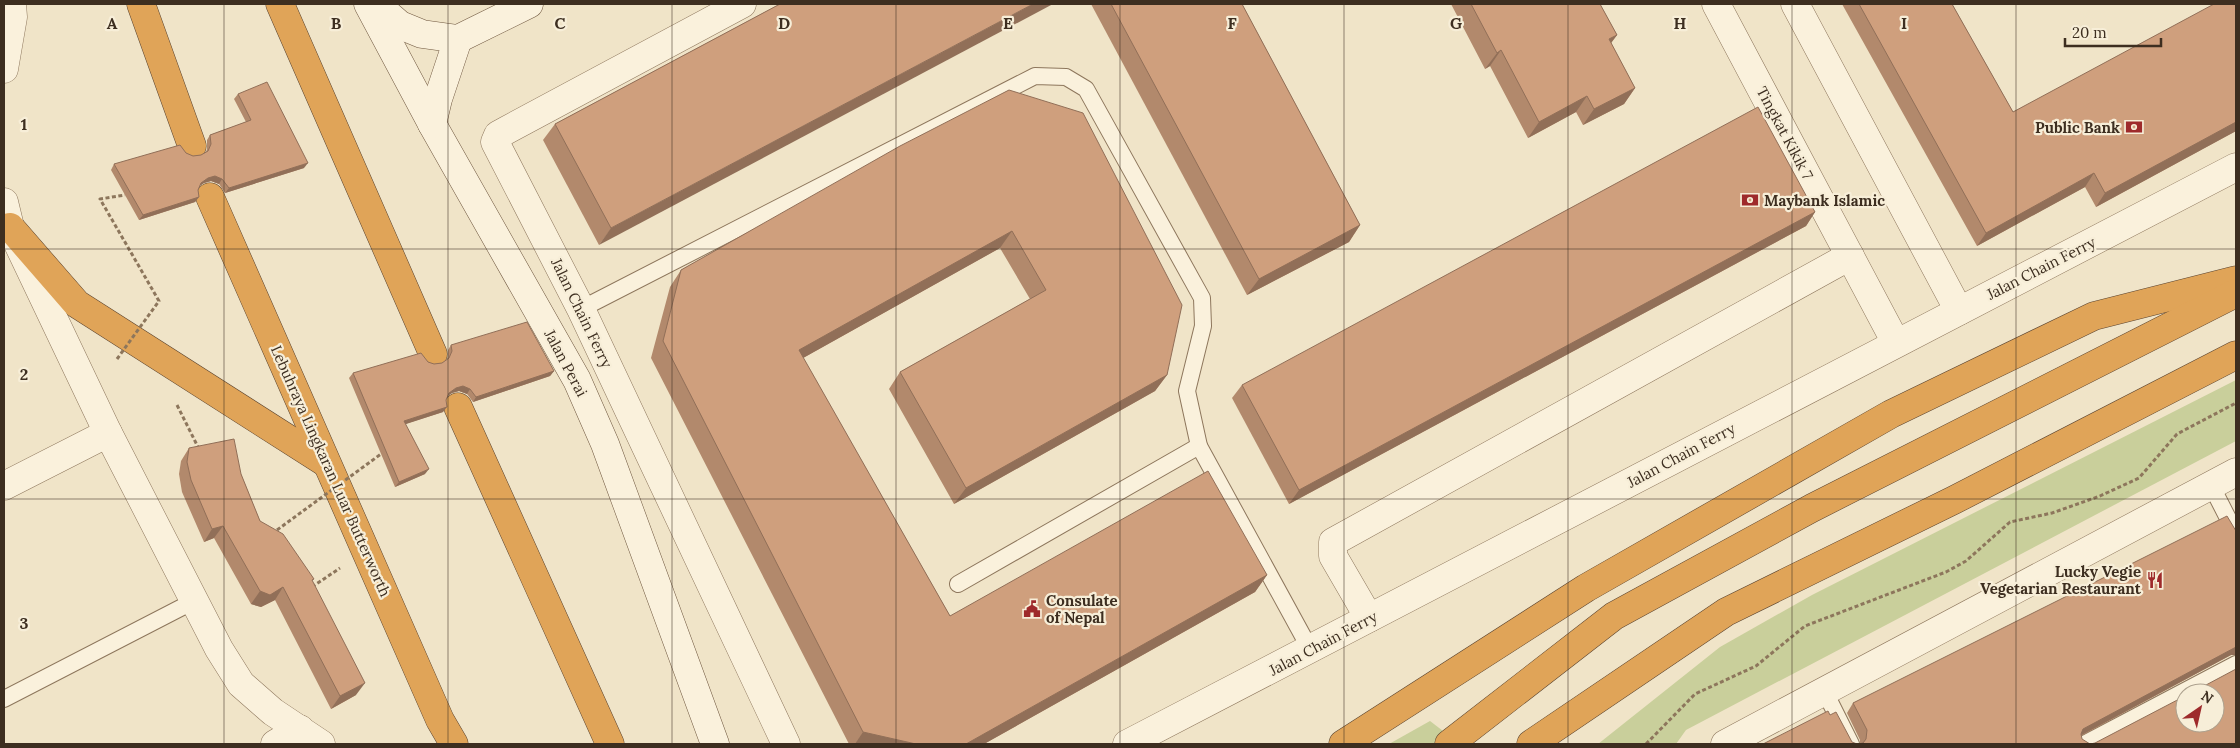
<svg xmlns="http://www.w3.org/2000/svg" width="2240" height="748" font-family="Lora,serif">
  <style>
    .green { fill: #c9cf9b }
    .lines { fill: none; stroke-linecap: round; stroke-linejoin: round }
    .lane-casing { stroke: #8d765c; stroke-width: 18 }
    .street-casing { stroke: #8d765c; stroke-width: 29 }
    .secondary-casing { stroke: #6f573f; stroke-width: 29 }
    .highway-casing { stroke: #5b4430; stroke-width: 29 }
    .path { stroke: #8d765c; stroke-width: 3; stroke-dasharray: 4 2.5; stroke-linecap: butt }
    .lane { stroke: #faf1dc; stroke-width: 16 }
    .street { stroke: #faf1dc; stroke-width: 28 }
    .secondary { stroke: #faf1dc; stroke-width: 28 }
    .highway { stroke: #e0a458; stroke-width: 28 }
    .path-bridge { stroke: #8d765c; stroke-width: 3; stroke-dasharray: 4 2.5; stroke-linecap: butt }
    .wall { fill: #b2896c }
    .shaded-wall { fill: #916f58 }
    .building { fill: #cf9f7d; stroke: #916f58 }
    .grid { fill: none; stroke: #3d2e20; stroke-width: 1; stroke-opacity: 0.55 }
    .labels { text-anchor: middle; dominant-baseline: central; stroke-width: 4.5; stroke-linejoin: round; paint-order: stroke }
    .poi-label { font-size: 15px; font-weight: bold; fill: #3d2e20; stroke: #f7eed8; text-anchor: end }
    .street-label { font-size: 15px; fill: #3d2e20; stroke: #f7eed8 }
    .grid-label { font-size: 16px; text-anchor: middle; font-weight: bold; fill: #3d2e20; stroke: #f7eed8; stroke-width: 4.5; stroke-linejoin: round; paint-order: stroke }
  </style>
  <rect width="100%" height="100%" fill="#f0e4c8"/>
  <g class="green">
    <polygon points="2236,380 2236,441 1686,730 1676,744 1598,744 1720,647 1812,595"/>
    <polygon points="1430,721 1460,744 1389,744"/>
  </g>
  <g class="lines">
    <g class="lane-casing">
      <g id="lane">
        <polyline points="581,309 1035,76 1066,77 1086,89 1202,298 1203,326 1187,391 1199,446 1310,649"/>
        <polyline points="2211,485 2236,534"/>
        <polyline points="958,584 1199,446"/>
        <polyline points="1825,692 1851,744"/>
        <polyline points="4,699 194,601"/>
        <polyline points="2084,744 2236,664"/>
      </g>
    </g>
    <g class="street-casing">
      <g id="street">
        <polyline points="742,4 507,130 498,135 495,142 581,309 786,744"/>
        <polyline points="1716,4 1896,343"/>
        <polyline points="1795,4 1959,311"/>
        <polyline points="4,69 13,17 12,4"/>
        <polyline points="4,202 10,227 108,433 219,649 241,684 273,712 321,744"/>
        <polyline points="4,486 108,433"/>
        <polyline points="1369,618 1333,556 1333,542 1850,256"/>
        <polyline points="275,744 300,729"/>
        <polyline points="1127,744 2236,167"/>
        <polyline points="1725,744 2236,472"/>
      </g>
    </g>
    <g class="secondary-casing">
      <g id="secondary">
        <polyline points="368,4 432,124 577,380 605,444 715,744"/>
        <polyline points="376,4 400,25 422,34 458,39 529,4"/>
        <polyline points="432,124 438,99 458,39"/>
      </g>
    </g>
    <g class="highway-casing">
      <g id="highway">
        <polyline points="141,4 192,146"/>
        <polyline points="280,4 433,354"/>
        <polyline points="210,197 440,720 454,744"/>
        <polyline points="10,227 77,304 326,463"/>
        <polyline points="458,407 610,744"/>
        <polyline points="1343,744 1586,588 1891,414 2094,316 2236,280"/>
        <polyline points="1449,744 1614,616 1812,508 2236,293"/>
        <polyline points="1531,744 1726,612 1954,500 2236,355"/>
      </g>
    </g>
    <g class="path">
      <polyline points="177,405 199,449"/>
      <polyline points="312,587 340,568"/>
      <polyline points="1646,744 1695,694 1756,666 1805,626 1946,572 1966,561 2010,522 2052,513 2100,496 2139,478 2177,434 2236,403"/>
    </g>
    <use href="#lane" class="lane"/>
    <use href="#street" class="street"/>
    <use href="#secondary" class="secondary"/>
    <use href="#highway" class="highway"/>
    <g class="path-bridge">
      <polyline points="117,359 159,301 100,199 125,195"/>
      <polyline points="277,530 381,454"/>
    </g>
  </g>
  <g class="wall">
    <polygon points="780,4 599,245 543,140 555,124"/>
    <polygon points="1091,4 1242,4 1360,225 1349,242 1247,295"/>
    <polygon points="1451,4 1600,4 1617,35 1611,43 1635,88 1624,104 1583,125 1576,112 1528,138 1490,66 1485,69"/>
    <polygon points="1842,4 1952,4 2013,112 2236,4 2236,131 2096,207 2085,187 1977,246"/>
    <polygon points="1009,90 1167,375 1155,391 954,504 889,389 900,372 1030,299 1000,248 803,358 950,616 1267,575 1255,592 984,744 849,744 651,358 670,287 681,270"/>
    <polygon points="238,94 304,168 225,193 219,184 211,181 204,183 199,186 198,190 199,197 195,202 139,220 111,170 114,164 186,153 193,156 201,155 206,152 207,149 207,140 210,135 246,122 234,99"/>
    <polygon points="1815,212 1806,226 1289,504 1232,398 1242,385"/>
    <polygon points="451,345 554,371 550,376 473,402 467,394 459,391 452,393 447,396 443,412 405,424 425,474 395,487 349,378 353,373 428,362 434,364 442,363 447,360 448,356 448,350"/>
    <polygon points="189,448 241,474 260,521 314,579 312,581 356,695 331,709 275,600 261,607 251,604 214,538 204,542 182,492 179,474 181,461"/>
    <polygon points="2236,531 2236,655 2231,655 2081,736 1860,744 1860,740 1847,713 1853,703"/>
  </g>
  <g class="shaded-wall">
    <polygon points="1033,4 1053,4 599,245 611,228"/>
    <polygon points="1617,35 1605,51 1609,39"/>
    <polygon points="1501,50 1490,66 1485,69 1497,53"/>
    <polygon points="1635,88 1624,104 1583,125 1594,109"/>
    <polygon points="1587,96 1576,112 1528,138 1539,122"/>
    <polygon points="2236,122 2236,131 2096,207 2105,193"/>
    <polygon points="308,163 304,168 225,193 229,188"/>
    <polygon points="2094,173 2085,187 1977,246 1986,233"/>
    <polygon points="215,176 222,179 219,184 211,181 204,183 197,188 201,183 208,178"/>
    <polygon points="199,197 195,202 139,220 143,215"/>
    <polygon points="1815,212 1806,226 1289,504 1299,490"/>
    <polygon points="1360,225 1349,242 1247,295 1259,279"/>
    <polygon points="1012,231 1000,248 787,367 799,350"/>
    <polygon points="554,371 550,376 473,402 476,397"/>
    <polygon points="1167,375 1155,391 954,504 966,488"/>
    <polygon points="463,386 470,389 467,394 459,391 452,393 445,398 449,393 456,388"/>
    <polygon points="447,407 443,412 400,426 404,421"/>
    <polygon points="429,469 425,474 395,487 399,482"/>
    <polygon points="223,526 214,538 204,542 212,529"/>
    <polygon points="1267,575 1255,592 984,744 966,744"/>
    <polygon points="283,587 275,600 261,607 251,604 260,591"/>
    <polygon points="2236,647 2236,655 2231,655 2076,738 2083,729"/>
    <polygon points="365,683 356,695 331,709 340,696"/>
    <polygon points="863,732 916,744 855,744"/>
  </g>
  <g class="building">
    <polygon points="780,4 1033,4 611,228 555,124"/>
    <polygon points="1111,4 1242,4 1360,225 1259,279"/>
    <polygon points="1471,4 1600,4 1617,35 1609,39 1635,88 1594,109 1587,96 1539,122 1501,50 1497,53"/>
    <polygon points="1859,4 1952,4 2013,112 2214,4 2236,4 2236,122 2105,193 2094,173 1986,233"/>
    <polygon points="267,82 308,163 229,188 222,179 215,176 208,178 201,183 198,190 199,197 143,215 114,164 180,145 186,153 193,156 201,155 208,151 211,144 210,135 251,120 238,94"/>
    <polygon points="1009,90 1083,113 1182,305 1167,375 966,488 900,372 1046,290 1012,231 799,350 950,616 1208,471 1267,575 966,744 916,744 863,732 663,341 681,270 900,146"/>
    <polygon points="1758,107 1815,212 1299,490 1242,385"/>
    <polygon points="527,322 554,371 476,397 470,389 463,386 456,388 449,393 446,400 447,407 404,421 429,469 399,482 353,373 421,353 428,362 434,364 442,363 449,358 452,351 451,345"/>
    <polygon points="234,439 241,474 260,521 283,534 314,579 312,580 365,683 340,696 283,587 270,595 260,591 223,526 212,529 191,480 187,462 189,448"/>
    <polygon points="2227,516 2236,531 2236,647 2083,729 2081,734 2082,739 2090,744 1858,744 1863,743 1866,739 1867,730 1853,703"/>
    <polygon points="2236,669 2236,744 2090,744 2095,743 2185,696 2185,723 2215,723 2215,693 2191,693"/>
    <polygon points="1828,711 1830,715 1836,712 1852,742 1857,744 1763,744"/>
  </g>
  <path class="grid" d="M 224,4 L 224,744M 448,4 L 448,744M 672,4 L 672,744M 896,4 L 896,744M 1120,4 L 1120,744M 1344,4 L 1344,744M 1568,4 L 1568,744M 1792,4 L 1792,744M 2016,4 L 2016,744M 4,249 L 2236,249M 4,499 L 2236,499"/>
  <defs>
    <g id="bank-bare" transform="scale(1.35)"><path d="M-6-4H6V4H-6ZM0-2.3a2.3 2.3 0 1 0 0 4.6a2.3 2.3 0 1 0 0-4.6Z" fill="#9e2a2b" stroke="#f7eed8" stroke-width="2.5" paint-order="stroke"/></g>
    <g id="restaurant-bare" transform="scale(1.35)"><path d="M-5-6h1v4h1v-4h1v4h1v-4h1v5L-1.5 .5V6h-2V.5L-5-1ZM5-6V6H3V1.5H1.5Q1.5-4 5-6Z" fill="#9e2a2b" stroke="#f7eed8" stroke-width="2.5" paint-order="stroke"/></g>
    <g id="civic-bare" transform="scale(1.35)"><path d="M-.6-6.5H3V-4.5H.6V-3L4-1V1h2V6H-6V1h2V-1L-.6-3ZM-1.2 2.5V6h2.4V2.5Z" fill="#9e2a2b" stroke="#f7eed8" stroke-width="2.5" paint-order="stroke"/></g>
  </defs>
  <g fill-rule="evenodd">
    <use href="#bank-bare" x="2134" y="127"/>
    <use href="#bank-bare" x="1750" y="200"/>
    <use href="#restaurant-bare" x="2155" y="580"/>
    <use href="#civic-bare" x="1032" y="609"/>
  </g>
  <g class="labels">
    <g class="poi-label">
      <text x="2120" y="127">Public Bank</text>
      <text x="1764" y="200" text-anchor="start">Maybank Islamic</text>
      <text x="2141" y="571">Lucky Vegie<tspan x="2141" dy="17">Vegetarian Restaurant</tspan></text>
      <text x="1046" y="600" text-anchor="start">Consulate<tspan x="1046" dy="17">of Nepal</tspan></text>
    </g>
    <g class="street-label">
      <text transform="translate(1785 133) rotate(62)">Tingkat Kikik 7</text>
      <text transform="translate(2041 268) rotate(-27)">Jalan Chain Ferry</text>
      <text transform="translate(582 313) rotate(64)">Jalan Chain Ferry</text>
      <text transform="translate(566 363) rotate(62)">Jalan Perai</text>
      <text transform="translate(1681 455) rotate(-28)">Jalan Chain Ferry</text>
      <text transform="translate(331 471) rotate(66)">Lebuhraya Lingkaran Luar Butterworth</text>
      <text transform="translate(1323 643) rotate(-28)">Jalan Chain Ferry</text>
    </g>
  </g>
  <g class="grid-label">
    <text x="112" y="29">A</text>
    <text x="336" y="29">B</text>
    <text x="560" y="29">C</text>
    <text x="784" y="29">D</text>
    <text x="1008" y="29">E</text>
    <text x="1232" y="29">F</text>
    <text x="1456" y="29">G</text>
    <text x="1680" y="29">H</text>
    <text x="1904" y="29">I</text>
    <text x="24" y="130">1</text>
    <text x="24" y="380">2</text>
    <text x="24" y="629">3</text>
  </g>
  <rect width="2240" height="748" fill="none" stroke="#3d2e20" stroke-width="10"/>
  <g transform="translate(2200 708) rotate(34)"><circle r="24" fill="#f7eed8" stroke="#ada18e"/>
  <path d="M0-4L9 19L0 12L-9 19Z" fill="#9e2a2b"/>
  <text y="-8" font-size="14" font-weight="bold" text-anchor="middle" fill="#3d2e20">N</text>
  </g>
  <path d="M2065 38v8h96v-8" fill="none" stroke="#3d2e20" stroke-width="2.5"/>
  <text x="2072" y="38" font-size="15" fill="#3d2e20" stroke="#f7eed8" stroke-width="4" paint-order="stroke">20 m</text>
</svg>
